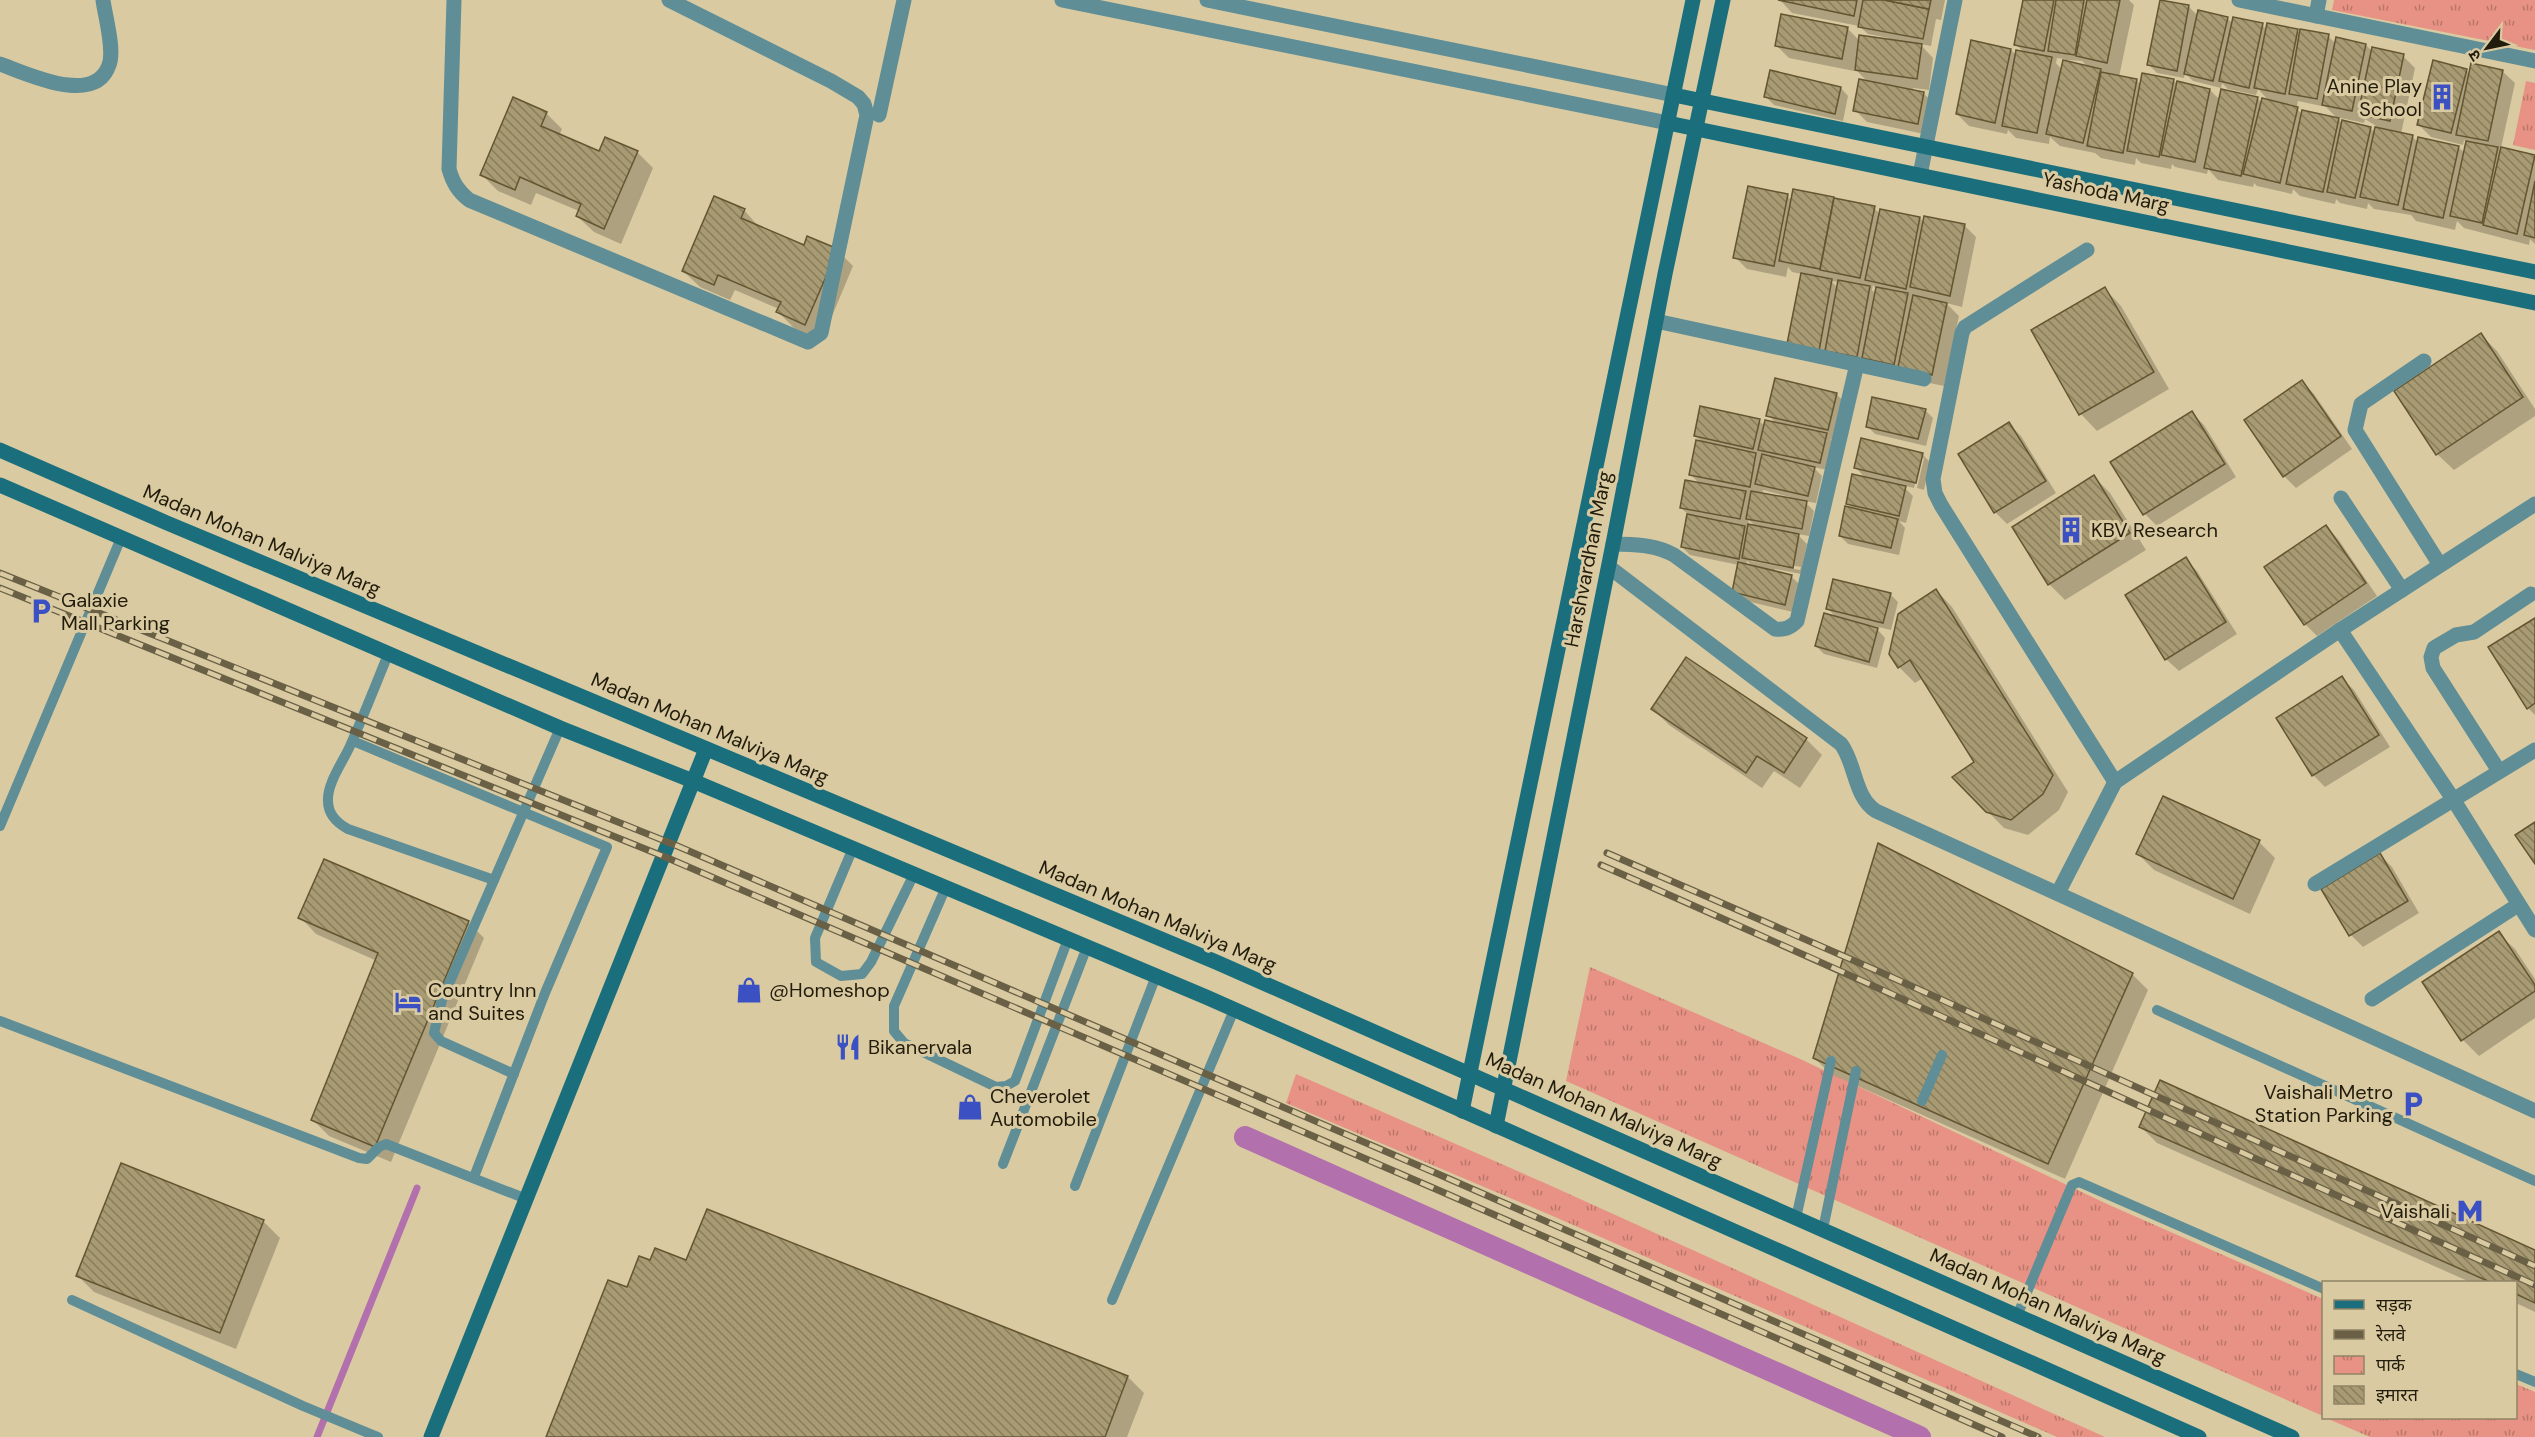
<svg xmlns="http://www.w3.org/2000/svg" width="2535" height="1437" font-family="'DM Sans','Noto Sans Devanagari',sans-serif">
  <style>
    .park { fill: url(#park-tufts) }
    .shadow { fill: #0003; fill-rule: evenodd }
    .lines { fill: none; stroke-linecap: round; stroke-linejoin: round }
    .stream { stroke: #b270ac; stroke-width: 7 }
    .canal { stroke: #b270ac; stroke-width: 22 }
    .building { fill: url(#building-back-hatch); stroke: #635530; stroke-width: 1.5 }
    .lane { stroke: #5f8e96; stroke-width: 10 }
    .street { stroke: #5f8e96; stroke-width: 15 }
    .secondary { stroke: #1b6f7c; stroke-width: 15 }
    .rail-casing { stroke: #696046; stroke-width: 7 }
    .rail { stroke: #d9caa1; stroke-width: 4.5; stroke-dasharray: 14; stroke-linecap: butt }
    .labels { text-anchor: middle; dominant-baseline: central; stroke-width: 6; stroke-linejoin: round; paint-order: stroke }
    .poi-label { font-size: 20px; fill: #221c0c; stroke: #d9caa1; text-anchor: start }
    .street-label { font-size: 20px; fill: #221c0c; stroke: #d9caa1 }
  </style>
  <defs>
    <pattern id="park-tufts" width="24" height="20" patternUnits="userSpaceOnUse" patternTransform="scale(1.5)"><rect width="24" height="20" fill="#e79284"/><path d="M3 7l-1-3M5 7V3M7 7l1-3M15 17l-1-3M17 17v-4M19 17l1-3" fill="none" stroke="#bb766a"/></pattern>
    <pattern id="building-back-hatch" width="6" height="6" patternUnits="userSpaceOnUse" patternTransform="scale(1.5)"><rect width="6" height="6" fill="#a89a72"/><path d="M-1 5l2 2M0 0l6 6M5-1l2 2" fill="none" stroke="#887d5c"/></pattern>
  </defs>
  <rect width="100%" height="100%" fill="#d9caa1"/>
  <g class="park">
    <polygon points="2334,0 2535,0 2535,50 2332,10"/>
    <polygon points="2526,81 2535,83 2535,150 2513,145"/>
    <polygon points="1590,967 1798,1058 2107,1204 2323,1299 2323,1416 1566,1081"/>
    <polygon points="1296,1074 1547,1184 2105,1437 2057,1437 1548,1214 1286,1103"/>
    <polygon points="2516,1384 2535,1392 2535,1437 2370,1437 2326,1418 2516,1418"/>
  </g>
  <g class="shadow">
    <polygon points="1780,0 1945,0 1941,20 1936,19 1931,46 1920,44 1933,58 1929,90 1913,88 1913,91 1923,93 1936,105 1929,135 1867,122 1855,110 1868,82 1854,68 1854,71 1789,58 1777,46 1847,28 1860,41 1888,41 1889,38 1868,34 1859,26 1792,13"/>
    <path d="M 2025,0 L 2129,0 L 2134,5 L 2119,77 L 2136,80 L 2141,85 L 2174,81 L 2178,85 L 2210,90 L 2220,100 L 2257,98 L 2262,103 L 2270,102 L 2258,89 L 2256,95 L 2228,89 L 2222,83 L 2221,88 L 2193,81 L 2185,73 L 2184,78 L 2157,73 L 2149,65 L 2189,7 L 2198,16 L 2227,18 L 2233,24 L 2262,25 L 2267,30 L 2297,31 L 2301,34 L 2328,36 L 2336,44 L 2366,45 L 2373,52 L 2403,56 L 2415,68 L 2401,134 L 2412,136 L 2418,143 L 2458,147 L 2465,153 L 2467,143 L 2464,140 L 2463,145 L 2431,137 L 2419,125 L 2466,70 L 2470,74 L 2502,71 L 2515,83 L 2501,148 L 2535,157 L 2535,244 L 2530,239 L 2529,245 L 2464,228 L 2457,221 L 2455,230 L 2416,221 L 2411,215 L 2374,209 L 2368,203 L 2367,209 L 2340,203 L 2336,199 L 2335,204 L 2300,196 L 2293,189 L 2292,194 L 2257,186 L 2254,183 L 2253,187 L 2218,180 L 2208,169 L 2207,174 L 2175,167 L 2172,164 L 2171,169 L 2141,163 L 2136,158 L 2135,165 L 2101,158 L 2095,153 L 2060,146 L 2050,137 L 2049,144 L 2016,138 L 2008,130 L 2007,134 L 1969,126 L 1957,114 L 2011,50 L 2017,56 L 2025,53 L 2016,45 ZM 2057,58 L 2065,59 L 2062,70 L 2056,63 ZM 2067,60 L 2082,61 L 2089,68 L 2066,62 ZM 2298,101 L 2326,107 L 2336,117 L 2364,123 L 2365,119 L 2376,126 L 2375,133 L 2370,128 L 2343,124 L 2338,119 L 2302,114 L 2297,109 L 2288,107 L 2289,104 L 2297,106 Z"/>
    <polygon points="1841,88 1848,96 1843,121 1774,105 1766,97"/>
    <polygon points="546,113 562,129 559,136 600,153 637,152 653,168 621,244 594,232 577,216 579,211 536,193 531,205 498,191 482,175"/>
    <path d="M 1794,191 L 1874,208 L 1880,214 L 1920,218 L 1924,223 L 1964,225 L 1976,237 L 1962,307 L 1946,303 L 1959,316 L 1944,386 L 1801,356 L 1802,274 L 1792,272 L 1788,267 L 1786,277 L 1747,269 L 1735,257 L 1787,196 L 1792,201 ZM 1831,281 L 1839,282 L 1838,288 ZM 1873,285 L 1877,290 L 1876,294 L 1872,290 Z"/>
    <polygon points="744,210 759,227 804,247 837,250 853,266 822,340 794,328 778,312 779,309 735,290 730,300 700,287 683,271"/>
    <polygon points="2105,289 2121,306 2169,389 2097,431 2081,414 2033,331"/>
    <polygon points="2481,335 2497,351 2535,409 2535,416 2454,470 2437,454"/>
    <polygon points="2302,382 2314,394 2352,449 2296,488 2284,476"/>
    <path d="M 1836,394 L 1849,406 L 1840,442 L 1830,439 L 1834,443 L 1828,470 L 1813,467 L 1822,476 L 1816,503 L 1804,501 L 1814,511 L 1809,536 L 1797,534 L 1807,544 L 1801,574 L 1775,569 L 1774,572 L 1791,576 L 1799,584 L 1793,612 L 1742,600 L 1734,592 L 1739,565 L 1690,555 L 1682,547 L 1689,515 L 1681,508 L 1700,484 L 1690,474 L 1703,443 L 1695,436 L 1759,421 L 1765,426 L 1777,424 L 1768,415 ZM 1763,490 L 1790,497 L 1789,500 L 1762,495 ZM 1749,520 L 1757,528 L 1748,526 ZM 1751,558 L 1801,567 L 1800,570 L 1751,561 ZM 1747,561 L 1754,567 L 1746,566 Z"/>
    <polygon points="1925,410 1933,418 1926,446 1875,434 1867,426"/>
    <polygon points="2192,413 2204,425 2236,477 2157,526 2145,514 2112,462"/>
    <polygon points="2009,424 2021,436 2056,493 2007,524 1995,512"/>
    <polygon points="1862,440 1923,455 1930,462 1924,490 1917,488 1924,458 1921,458 1914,488 1902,485 1913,496 1906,523 1899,521 1905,528 1899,555 1848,544 1840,536 1854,510 1848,503 1866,479 1856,468"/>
    <polygon points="2094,477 2110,493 2146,550 2065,600 2049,584"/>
    <polygon points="2326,526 2338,539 2377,596 2317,636 2305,624"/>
    <polygon points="2185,559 2197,571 2237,634 2179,671 2166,659"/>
    <polygon points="1936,590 1952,607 2068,792 2059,810 2028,835 2004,828 1954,777 1976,762 1923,678 1915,683 1899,667"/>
    <polygon points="1890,594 1898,602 1891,630 1870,625 1869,627 1878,630 1885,638 1877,668 1824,654 1816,646 1838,619 1827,608"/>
    <polygon points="2535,619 2535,715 2528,708"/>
    <polygon points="2342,678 2354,690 2390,747 2325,787 2313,775 2278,718"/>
    <polygon points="1653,709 1806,739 1822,755 1800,788 1774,771 1762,788 1669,725"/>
    <polygon points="2259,842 2275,858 2250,914 2154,870 2138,854"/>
    <polygon points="2380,855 2392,867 2419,913 2363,947 2351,935 2323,890"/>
    <polygon points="300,917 468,922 484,938 391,1162 329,1136 312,1119 377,961 316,934"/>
    <polygon points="2498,933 2515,949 2535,979 2535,1018 2479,1056 2463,1040"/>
    <polygon points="2132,974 2148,990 2065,1179 1831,1074 1814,1058"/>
    <polygon points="2141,1127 2535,1252 2535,1312 2516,1303 2516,1282 2470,1282 2157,1143"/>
    <polygon points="707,1211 1128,1377 1144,1393 1127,1437 548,1437 628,1289 651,1262 687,1262"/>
    <polygon points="263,1221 280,1238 236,1349 94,1292 78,1276"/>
  </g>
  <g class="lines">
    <polyline class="stream" points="317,1437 417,1188"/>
    <polyline class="canal" points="1245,1137 1920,1437"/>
  </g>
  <g class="building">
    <polygon points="1778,0 1857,0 1854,16"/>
    <polygon points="1863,0 1884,0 1929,9 1923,39 1858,27"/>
    <polygon points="1884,0 1931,0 1929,9"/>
    <polygon points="2023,0 2054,0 2044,51 2014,45"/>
    <polygon points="2056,0 2084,0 2075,55 2048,51"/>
    <polygon points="2087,0 2120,0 2107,63 2076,56"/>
    <polygon points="2160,0 2189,5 2177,71 2147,65"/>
    <polygon points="2198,10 2228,17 2213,81 2184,74"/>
    <polygon points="1781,14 1848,27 1842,59 1775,46"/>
    <polygon points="2233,17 2263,23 2249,88 2219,81"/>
    <polygon points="2267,23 2298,29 2285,94 2254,88"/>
    <polygon points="2300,29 2329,34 2317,99 2289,94"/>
    <polygon points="1859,35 1922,44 1917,79 1855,70"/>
    <polygon points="2336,37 2366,44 2352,111 2322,105"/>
    <polygon points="1971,40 2011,49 1995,123 1956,114"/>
    <polygon points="2372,47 2404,54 2390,121 2358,114"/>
    <polygon points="2016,50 2052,57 2037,133 2002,126"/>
    <polygon points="2063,60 2101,69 2083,143 2046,134"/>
    <polygon points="2433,60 2467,69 2451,133 2417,125"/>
    <polygon points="2471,63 2503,70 2488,141 2456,135"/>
    <polygon points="1770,70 1841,87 1835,114 1764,97"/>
    <polygon points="2101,72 2137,79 2123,153 2087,146"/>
    <polygon points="2142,73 2174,79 2159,157 2127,151"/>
    <polygon points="1859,79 1924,92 1918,124 1853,111"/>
    <polygon points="2177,81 2210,89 2195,162 2161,155"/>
    <polygon points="2221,89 2258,97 2241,176 2204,168"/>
    <polygon points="513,97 547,112 541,126 599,151 605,137 638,151 604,229 576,216 581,204 520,177 515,190 480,175"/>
    <polygon points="2262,98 2298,107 2280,183 2243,174"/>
    <polygon points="2302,110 2339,118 2323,192 2286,184"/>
    <polygon points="2342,120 2371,127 2355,198 2327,192"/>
    <polygon points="2375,127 2413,135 2398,205 2360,197"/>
    <polygon points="2418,137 2459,146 2443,218 2403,209"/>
    <polygon points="2466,141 2498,147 2482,223 2450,216"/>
    <polygon points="2501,147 2535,155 2517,234 2483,225"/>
    <polygon points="2535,181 2535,238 2524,235"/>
    <polygon points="1748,186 1788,194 1774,266 1733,258"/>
    <polygon points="1793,189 1834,197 1820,269 1779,261"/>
    <polygon points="714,196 745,209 741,218 804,245 807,236 838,249 805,325 776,312 781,302 718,275 714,285 682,271"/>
    <polygon points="1834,198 1875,206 1860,278 1820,270"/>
    <polygon points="1880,209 1920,217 1906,289 1865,280"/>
    <polygon points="1924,216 1965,224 1950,296 1910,287"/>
    <polygon points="1801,273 1832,279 1819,351 1787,344"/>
    <polygon points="1838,280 1870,286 1857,357 1825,351"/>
    <polygon points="1876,287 1908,293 1894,365 1862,358"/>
    <polygon points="2105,287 2154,372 2079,415 2031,330"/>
    <polygon points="1913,295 1947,303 1932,375 1898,367"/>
    <polygon points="2481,333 2523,397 2436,455 2394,391"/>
    <polygon points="1775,378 1837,393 1828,430 1766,416"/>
    <polygon points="2302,380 2341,436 2283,477 2244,420"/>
    <polygon points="1872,397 1926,409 1918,439 1866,427"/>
    <polygon points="1700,406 1760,419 1753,449 1694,436"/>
    <polygon points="2192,411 2225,464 2143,515 2110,462"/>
    <polygon points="1765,420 1827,433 1820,463 1758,450"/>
    <polygon points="2009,422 2046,481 1994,513 1958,454"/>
    <polygon points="1861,438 1923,453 1916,483 1854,468"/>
    <polygon points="1696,440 1756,453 1750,487 1689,475"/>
    <polygon points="1762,454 1815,467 1808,496 1755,484"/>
    <polygon points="1852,474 1906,486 1899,516 1846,504"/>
    <polygon points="2094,475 2130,533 2048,585 2012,527"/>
    <polygon points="1685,480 1746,491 1740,519 1680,508"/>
    <polygon points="1751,491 1807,501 1802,529 1746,519"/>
    <polygon points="1845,506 1898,519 1891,548 1839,536"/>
    <polygon points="1687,514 1745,526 1739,559 1681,547"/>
    <polygon points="1748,524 1799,534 1793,568 1742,558"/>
    <polygon points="2326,525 2366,583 2304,625 2264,567"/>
    <polygon points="2186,557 2226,622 2165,660 2125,595"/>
    <polygon points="1738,562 1792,575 1785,605 1732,592"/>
    <polygon points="1833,579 1891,593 1883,623 1826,609"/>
    <polygon points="1936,589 2053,775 2043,794 2011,820 1986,812 1952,777 1974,762 1910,660 1898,668 1889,654 1898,614"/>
    <polygon points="1824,613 1878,628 1869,662 1815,646"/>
    <polygon points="2535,618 2535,703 2527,709 2488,647"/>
    <polygon points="1686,657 1807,738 1784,773 1757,756 1746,773 1651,709"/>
    <polygon points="2342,676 2379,735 2312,776 2276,718"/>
    <polygon points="2163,796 2260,840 2233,899 2136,854"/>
    <polygon points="2535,822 2535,864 2515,835"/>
    <polygon points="1878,843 2133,973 2048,1164 1813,1058"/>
    <polygon points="2380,853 2408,901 2349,936 2321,889"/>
    <polygon points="324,859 469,921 375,1147 311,1120 378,953 298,918"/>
    <polygon points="2499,931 2535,985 2535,991 2461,1041 2422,982"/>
    <polygon points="2160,1080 2535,1250 2535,1303 2516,1294 2516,1282 2490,1282 2139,1127"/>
    <polygon points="121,1163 264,1220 220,1333 76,1276"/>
    <polygon points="707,1209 1128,1376 1105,1437 546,1437 608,1280 627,1287 639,1256 650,1260 655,1248 686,1260"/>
  </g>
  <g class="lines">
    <g class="lane">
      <path d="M 389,652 C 376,684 364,715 350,746 C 343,762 327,783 328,801 C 328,815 337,823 348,829 L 494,880"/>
      <polyline points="353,741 607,847 545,993 474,1177"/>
      <polyline points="0,826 121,538"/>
      <polyline points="853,848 815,938 816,962 841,976 862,974 871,962 914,874"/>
      <polyline points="946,887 894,1006 894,1031 904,1043 996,1087 1006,1086 1015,1081 1068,939"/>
      <polyline points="2157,1010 2535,1181"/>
      <polyline points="0,1021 359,1158 367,1159 379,1147 386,1144 524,1198"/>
      <polyline points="514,1074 441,1041 434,1033 442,1000 560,728"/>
      <polyline points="1922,1101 1942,1055"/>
      <polyline points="1003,1164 1087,947"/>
      <polyline points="1075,1186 1156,976"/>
      <polyline points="1796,1218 1831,1061"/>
      <polyline points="1823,1229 1856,1071"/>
      <polyline points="72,1300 303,1406 378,1437"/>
      <polyline points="1112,1300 1234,1010"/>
      <polyline points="2017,1316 2072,1185 2079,1182 2324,1289"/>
      <polyline points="2516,1374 2535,1382"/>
    </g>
    <g class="street">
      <path d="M 454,0 L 449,169 C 453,183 458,191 469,200 L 808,342 L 821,333 L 867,115 L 864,104 L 858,97 L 831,81 L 669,0"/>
      <polyline points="1062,0 1668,123"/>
      <polyline points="1207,0 1674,95"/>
      <polyline points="2239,0 2535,61"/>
      <polyline points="2316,16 2319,0"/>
      <path d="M 0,64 C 26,73 95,107 109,65 C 115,50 105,16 103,0"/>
      <polyline points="879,115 904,0"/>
      <polyline points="1920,175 1955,0"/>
      <polyline points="2087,250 1965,327 1962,333 1933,479 1935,493 1941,505 2115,782"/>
      <polyline points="1656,321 1924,379"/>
      <polyline points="2424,361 2361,404 2355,430 2440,565"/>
      <polyline points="2341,498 2402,590"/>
      <path d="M 1613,544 C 1636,545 1654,544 1674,555 L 1775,629 C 1785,630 1790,628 1797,621 L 1857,364"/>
      <path d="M 1609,567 L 1841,744 C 1856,764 1854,797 1876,811 L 2535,1111"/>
      <polyline points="2340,630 2453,799 2535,930"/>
      <polyline points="2499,771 2433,668 2431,657 2434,648 2456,635 2474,632 2531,594"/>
      <polyline points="2315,884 2535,750"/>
      <polyline points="2058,893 2115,782 2340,630 2535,504"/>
      <polyline points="2372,999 2518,905"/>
    </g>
    <g class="secondary">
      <polyline points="1674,95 2535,272"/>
      <polyline points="1668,123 2535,303"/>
      <polyline points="0,450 167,523 1216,962 2292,1437"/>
      <polyline points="0,485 560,728 693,781 1206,997 2199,1437"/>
      <polyline points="1462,1111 1693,0"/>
      <polyline points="1496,1126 1613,544 1665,274 1723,0"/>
      <polyline points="431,1437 706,749"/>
    </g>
    <g class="rail-casing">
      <g id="rail">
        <polyline points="0,573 675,845 1438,1174 2038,1437"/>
        <polyline points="0,588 670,859 1431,1187 2002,1437"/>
        <polyline points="1607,853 1880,972 2535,1266"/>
        <path d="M 1601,865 C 1914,1002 2224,1145 2535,1285"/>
      </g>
    </g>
    <use href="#rail" class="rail"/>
  </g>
  <defs>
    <g id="building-bare" transform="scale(2.07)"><path d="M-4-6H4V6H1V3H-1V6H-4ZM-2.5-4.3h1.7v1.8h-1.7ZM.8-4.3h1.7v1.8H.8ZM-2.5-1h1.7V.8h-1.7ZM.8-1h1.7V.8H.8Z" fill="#3b51c3" stroke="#d9caa1" stroke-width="2.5" paint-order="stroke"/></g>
    <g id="parking-bare" transform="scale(2.07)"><path d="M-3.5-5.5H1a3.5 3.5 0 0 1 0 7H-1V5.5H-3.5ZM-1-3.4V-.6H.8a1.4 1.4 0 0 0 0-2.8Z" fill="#3b51c3" stroke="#d9caa1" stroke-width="2.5" paint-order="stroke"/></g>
    <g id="shop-bare" transform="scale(2.07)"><path d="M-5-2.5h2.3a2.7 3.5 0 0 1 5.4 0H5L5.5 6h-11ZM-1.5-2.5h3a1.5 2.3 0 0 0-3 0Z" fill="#3b51c3" stroke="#d9caa1" stroke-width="2.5" paint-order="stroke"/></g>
    <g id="hotel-bare" transform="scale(2.07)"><path d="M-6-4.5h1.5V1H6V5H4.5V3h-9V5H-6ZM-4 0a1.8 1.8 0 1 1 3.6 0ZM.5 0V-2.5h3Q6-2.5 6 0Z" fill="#3b51c3" stroke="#d9caa1" stroke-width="2.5" paint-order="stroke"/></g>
    <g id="restaurant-bare" transform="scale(2.07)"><path d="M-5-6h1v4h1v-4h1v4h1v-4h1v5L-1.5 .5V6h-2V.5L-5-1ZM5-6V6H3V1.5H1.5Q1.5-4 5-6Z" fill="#3b51c3" stroke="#d9caa1" stroke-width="2.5" paint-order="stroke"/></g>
    <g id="metro-bare" transform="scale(2.07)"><path d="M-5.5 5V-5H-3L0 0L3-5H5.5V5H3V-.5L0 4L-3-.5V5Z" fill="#3b51c3" stroke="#d9caa1" stroke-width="2.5" paint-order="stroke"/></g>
  </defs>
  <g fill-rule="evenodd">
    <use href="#building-bare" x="2442" y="97"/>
    <use href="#building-bare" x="2071" y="530"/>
    <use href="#parking-bare" x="41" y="611"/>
    <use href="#shop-bare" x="749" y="990"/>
    <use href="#hotel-bare" x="408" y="1002"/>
    <use href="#restaurant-bare" x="848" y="1047"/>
    <use href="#parking-bare" x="2413" y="1104"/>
    <use href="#shop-bare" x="970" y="1107"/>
    <use href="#metro-bare" x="2470" y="1211"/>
  </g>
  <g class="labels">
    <g class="poi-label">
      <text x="2422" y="86" text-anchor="end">Anine Play<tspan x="2422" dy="23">School</tspan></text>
      <text x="2091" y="530">KBV Research</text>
      <text x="61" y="600">Galaxie<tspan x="61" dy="23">Mall Parking</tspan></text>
      <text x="428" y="990">Country Inn<tspan x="428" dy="23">and Suites</tspan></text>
      <text x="769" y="990">@Homeshop</text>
      <text x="868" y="1047">Bikanervala</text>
      <text x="2393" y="1092" text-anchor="end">Vaishali Metro<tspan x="2393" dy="23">Station Parking</tspan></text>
      <text x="990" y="1096">Cheverolet<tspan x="990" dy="23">Automobile</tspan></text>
      <text x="2450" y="1211" text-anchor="end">Vaishali</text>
    </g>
    <g class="street-label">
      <text transform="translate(2106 192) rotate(12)">Yashoda Marg</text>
      <text transform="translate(262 540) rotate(23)">Madan Mohan Malviya Marg</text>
      <text transform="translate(1588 559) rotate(-79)">Harshvardhan Marg</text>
      <text transform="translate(710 728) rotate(23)">Madan Mohan Malviya Marg</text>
      <text transform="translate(1158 916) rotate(23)">Madan Mohan Malviya Marg</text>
      <text transform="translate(1604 1110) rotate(24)">Madan Mohan Malviya Marg</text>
      <text transform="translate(2048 1306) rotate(24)">Madan Mohan Malviya Marg</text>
    </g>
  </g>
  <rect x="2322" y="1281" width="195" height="138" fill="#d9caa1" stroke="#908465" stroke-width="1.5"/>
  <rect x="2334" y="1300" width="30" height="9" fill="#1b6f7c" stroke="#908465" stroke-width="1.5"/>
  <text x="2376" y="1311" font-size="18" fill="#221c0c">सड़क</text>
  <rect x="2334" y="1330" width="30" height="9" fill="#696046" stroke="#908465" stroke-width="1.5"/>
  <text x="2376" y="1341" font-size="18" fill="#221c0c">रेलवे</text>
  <rect x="2334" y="1356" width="30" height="18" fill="url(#park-tufts)" stroke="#908465" stroke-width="1.5"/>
  <text x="2376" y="1371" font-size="18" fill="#221c0c">पार्क</text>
  <rect x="2334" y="1386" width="30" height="18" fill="url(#building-back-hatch)" stroke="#908465" stroke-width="1.5"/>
  <text x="2376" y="1401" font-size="18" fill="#221c0c">इमारत</text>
  <g transform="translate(2487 48) rotate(238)" stroke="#d9caa1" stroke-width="4.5" paint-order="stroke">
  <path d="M0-4.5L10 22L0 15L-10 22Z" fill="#221c0c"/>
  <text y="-9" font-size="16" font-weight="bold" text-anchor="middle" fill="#221c0c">उ</text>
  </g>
</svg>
